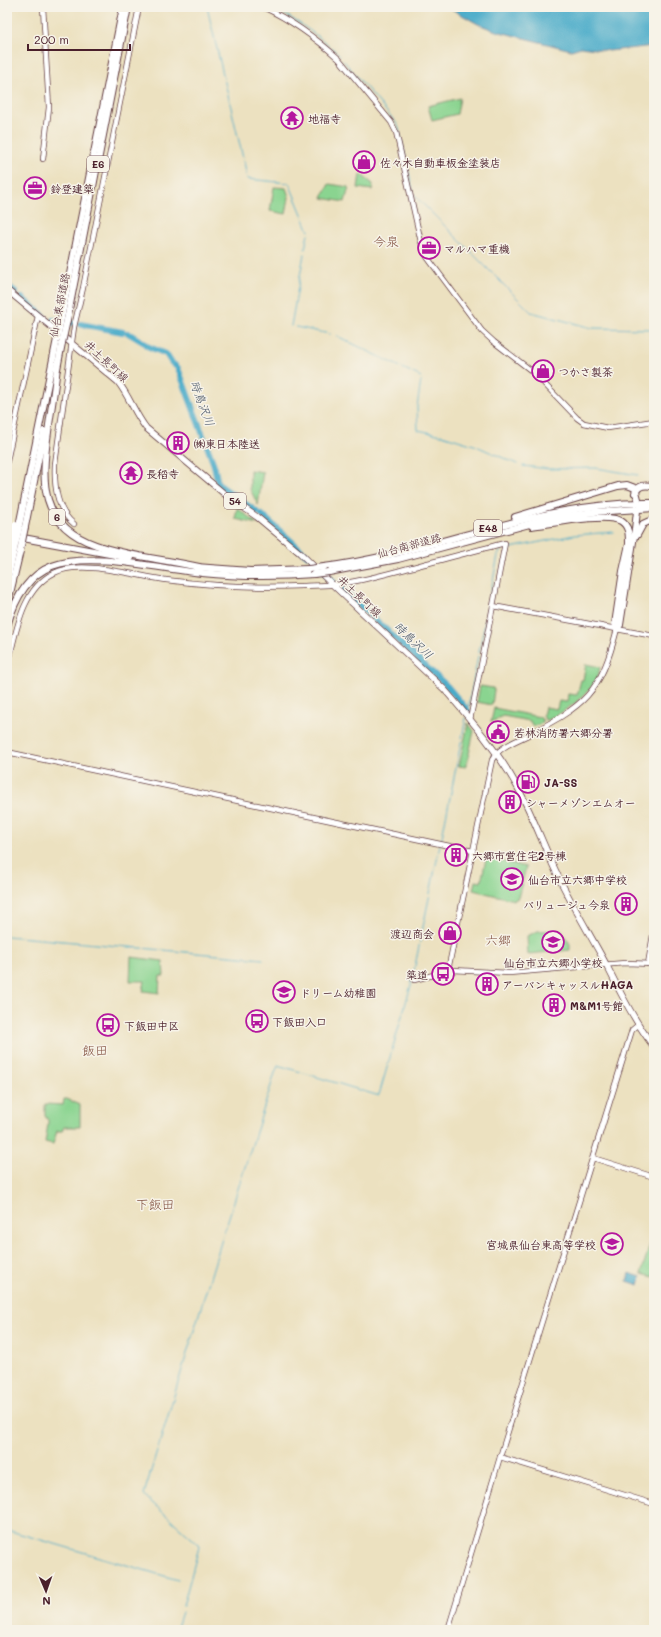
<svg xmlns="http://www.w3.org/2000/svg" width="661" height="1637" font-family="Mali,'Klee One',sans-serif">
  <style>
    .green { fill: #8ad490; stroke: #6a7a5e }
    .water { fill: #49abc9; stroke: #4a657a }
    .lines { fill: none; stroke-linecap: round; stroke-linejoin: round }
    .stream { stroke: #49abc9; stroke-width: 1 }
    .river { stroke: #49abc9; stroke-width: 6 }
    .tertiary-casing { stroke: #623c41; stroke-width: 6 }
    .primary-casing { stroke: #623c41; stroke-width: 7 }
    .motorway-casing { stroke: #623c41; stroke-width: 8 }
    .tertiary { stroke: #fff; stroke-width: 4.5 }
    .primary { stroke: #fff; stroke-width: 5.5 }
    .motorway { stroke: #fff; stroke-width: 6 }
    .motorway-bridge-casing { stroke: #623c41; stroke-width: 8; stroke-linecap: butt }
    .motorway-bridge { stroke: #fff; stroke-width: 6 }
    .labels { text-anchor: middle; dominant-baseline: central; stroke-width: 3; stroke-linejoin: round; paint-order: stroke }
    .shield { fill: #f7f3e8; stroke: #7e5f64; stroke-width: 1 }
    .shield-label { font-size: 10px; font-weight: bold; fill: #4a1f2b }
    .poi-label { font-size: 11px; font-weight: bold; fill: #4a1f2b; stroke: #f7f3e8; text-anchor: start }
    .street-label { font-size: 11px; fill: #4a1f2b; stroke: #f7f3e8 }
    .water-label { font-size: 12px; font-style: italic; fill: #4a576a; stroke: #f7f3e8 }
    .quarter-label { font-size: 13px; fill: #845444; stroke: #f7f3e8 }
  </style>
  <rect width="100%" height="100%" fill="#f7f3e8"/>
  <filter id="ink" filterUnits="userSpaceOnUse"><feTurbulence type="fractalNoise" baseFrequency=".025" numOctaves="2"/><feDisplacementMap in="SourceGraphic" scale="8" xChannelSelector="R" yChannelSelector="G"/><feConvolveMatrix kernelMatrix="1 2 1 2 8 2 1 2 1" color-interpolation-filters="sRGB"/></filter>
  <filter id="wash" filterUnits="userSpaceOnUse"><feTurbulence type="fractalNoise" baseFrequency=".012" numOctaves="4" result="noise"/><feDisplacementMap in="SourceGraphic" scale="16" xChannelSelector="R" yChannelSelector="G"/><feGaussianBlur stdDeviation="0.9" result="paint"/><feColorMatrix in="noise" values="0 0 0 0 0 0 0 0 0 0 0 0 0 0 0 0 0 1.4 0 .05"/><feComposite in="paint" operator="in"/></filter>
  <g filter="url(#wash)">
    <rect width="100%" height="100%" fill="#ece1c0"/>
    <g class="green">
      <polygon points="460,98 457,114 432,120 428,106"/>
      <polygon points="360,174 373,184 372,190 358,188"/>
      <polygon points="329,184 349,187 345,202 322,198"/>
      <polygon points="274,187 286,188 289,197 286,214 270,211"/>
      <polygon points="250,470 263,472 258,505 250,489"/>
      <polygon points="237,508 258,524 235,519"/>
      <path d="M 586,664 L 600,667 C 597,691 567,710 548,720 L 545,720 L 543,715 L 545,707 L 557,709 L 559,701 L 567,702 L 568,694 L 577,695 L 581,680 L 583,680 Z"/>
      <polygon points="480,686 493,688 494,690 492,705 477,702"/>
      <polygon points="494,708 540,717 543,721 542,723 533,727 530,721 503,716 491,722"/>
      <polygon points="468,723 474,731 466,767 459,766"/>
      <polygon points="489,858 526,867 518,898 514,900 473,890 475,881 481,882 486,859"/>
      <polygon points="561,930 570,944 570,950 528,954 527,936 538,931"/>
      <polygon points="131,957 163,961 164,976 160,976 159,993 143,991 145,981 130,981"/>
      <polygon points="64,1099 67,1099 80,1105 80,1127 64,1127 62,1131 57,1131 53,1144 45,1142 48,1124 48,1120 45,1116 45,1104 63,1105"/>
      <polygon points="654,1231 654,1277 641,1274"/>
    </g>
    <g class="water">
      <polygon points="448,7 654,7 654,46 609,51 581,47 571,50 496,31 478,24"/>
      <polygon points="629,1273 641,1277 639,1285 627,1281"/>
    </g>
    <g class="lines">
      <g class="stream">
        <polyline points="207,7 243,158"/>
        <path d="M 271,7 C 294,18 322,38 340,55"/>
        <polyline points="343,60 398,125 414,195 531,312 592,328 654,329"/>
        <polyline points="244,161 247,179 289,183 309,231"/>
        <polyline points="305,249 308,234"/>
        <polyline points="291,326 304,254"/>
        <polyline points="296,327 330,334"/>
        <polyline points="337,336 421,377"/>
        <polyline points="421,381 417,407 418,430 442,435 474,445 517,464"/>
        <polyline points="523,466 550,469 596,468 638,475"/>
        <polyline points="506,549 574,535 614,532"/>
        <polyline points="467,713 498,555 501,550"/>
        <polyline points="441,842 466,718"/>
        <polyline points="7,936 263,959"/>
        <polyline points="7,1530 178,1580"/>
        <polyline points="183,1606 199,1547 197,1543 147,1498 144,1494 221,1242 275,1073 278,1066 281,1066 376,1095 379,1095 411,985 440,845"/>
        <polyline points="176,1630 182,1612"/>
      </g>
      <g class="river">
        <polyline points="7,285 16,292"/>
        <polyline points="22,298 44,316"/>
        <polyline points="53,320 72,323"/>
        <polyline points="80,324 123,332"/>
        <polyline points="128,333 143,342 147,346 166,354 171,362 178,368 214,465 218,484 257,512"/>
        <polyline points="262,515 307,555"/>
        <polyline points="314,562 333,581"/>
        <polyline points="342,589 447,686 468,711"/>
      </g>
    </g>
  </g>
  <g filter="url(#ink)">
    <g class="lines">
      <g class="tertiary-casing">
        <g id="tertiary">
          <polyline points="43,7 49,107 43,159"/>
          <path d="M 263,7 C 291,20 317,39 339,59 L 391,122 L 396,132 L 421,242 L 427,257 L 482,331 L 494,342 L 533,372 L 577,418 L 584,423 L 608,428 L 654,421"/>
          <polyline points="7,461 38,316"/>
          <path d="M 74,524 C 56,510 54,485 55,464 L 74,327 L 83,288 L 139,7"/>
          <path d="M 7,668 C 16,635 20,590 54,573 C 82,559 135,576 166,580 C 212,586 256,588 302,586 C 314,585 326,586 338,584 C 362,581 386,574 409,568 C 441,560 473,551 505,543 L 493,606"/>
          <polyline points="470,720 493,606 654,636"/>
          <polyline points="7,752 473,851"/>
          <polyline points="648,964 654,929"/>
          <path d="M 448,970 L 492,760 C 499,747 514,742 526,736 C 585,705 600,695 617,629"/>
          <polyline points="414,980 453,970 509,973 625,963 654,964"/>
          <polyline points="593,1158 654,1177"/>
          <polyline points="500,1457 654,1504"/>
          <polyline points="448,1630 500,1457 632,1030 638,1025"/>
        </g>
      </g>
      <g class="primary-casing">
        <path id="primary" d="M 7,290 L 118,382 C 129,396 135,414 146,428 L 227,496 L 257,517 L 300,553 L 333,585 L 444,689 C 471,720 498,751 518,788 C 533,816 544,847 558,876 C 573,907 591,936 607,966 C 621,994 635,1022 654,1047"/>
      </g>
      <g class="motorway-casing">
        <g id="motorway">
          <polyline points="61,319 123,7"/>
          <polyline points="67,320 128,7"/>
          <path d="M 57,366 C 55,388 51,410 48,432 C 41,482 39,525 96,545 C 129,557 165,559 199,567"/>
          <polyline points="57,369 62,343"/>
          <path d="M 635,493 C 639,484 646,485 654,486"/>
          <polyline points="515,517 618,486 627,485 635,488 638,499"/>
          <polyline points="19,526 57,339"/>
          <path d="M 532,526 C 550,524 606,512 621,521 C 629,526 629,535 629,543"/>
          <polyline points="25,527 44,431"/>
          <polyline points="7,535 131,558"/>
          <polyline points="637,535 643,524 654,519"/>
          <polyline points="7,558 9,550"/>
          <polyline points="196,567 250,571 309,569"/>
          <path d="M 324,567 C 436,553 540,500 654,503"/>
          <polyline points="329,572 398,559 552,518 594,512 654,508"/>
          <polyline points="7,581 14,550"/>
          <polyline points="7,606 20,551"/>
          <path d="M 7,626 C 14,601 26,576 52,566 C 89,551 161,569 202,573 C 239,577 276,577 314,574"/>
          <polyline points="617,629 620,625 635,529 637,511"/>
          <polyline points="617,629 615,624 623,571 629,544"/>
        </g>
      </g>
      <use href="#tertiary" class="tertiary"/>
      <use href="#primary" class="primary"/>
      <use href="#motorway" class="motorway"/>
      <g class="motorway-bridge-casing">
        <g id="motorway-bridge">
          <polyline points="57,339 61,319"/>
          <polyline points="62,343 67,320"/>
          <polyline points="9,550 15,525"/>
          <polyline points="14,550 19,528"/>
          <polyline points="20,551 25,527"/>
          <polyline points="309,569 324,567"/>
          <polyline points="314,574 329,572"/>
        </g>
      </g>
      <use href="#motorway-bridge" class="motorway-bridge"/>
    </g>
  </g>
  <defs>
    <g id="temple-ring" transform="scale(1.15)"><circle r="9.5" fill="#f7f3e8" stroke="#b5179e" stroke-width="1.5"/><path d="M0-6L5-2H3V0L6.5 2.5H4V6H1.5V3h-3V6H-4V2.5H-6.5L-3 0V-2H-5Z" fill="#b5179e"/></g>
    <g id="shop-ring" transform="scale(1.15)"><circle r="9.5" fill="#f7f3e8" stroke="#b5179e" stroke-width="1.5"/><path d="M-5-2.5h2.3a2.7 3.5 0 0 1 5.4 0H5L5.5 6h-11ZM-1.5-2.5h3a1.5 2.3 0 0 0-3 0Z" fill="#b5179e"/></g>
    <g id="office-ring" transform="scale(1.15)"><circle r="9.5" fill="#f7f3e8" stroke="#b5179e" stroke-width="1.5"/><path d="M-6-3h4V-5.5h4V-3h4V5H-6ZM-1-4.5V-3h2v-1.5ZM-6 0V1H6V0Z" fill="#b5179e"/></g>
    <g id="building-ring" transform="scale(1.15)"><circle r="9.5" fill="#f7f3e8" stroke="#b5179e" stroke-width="1.5"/><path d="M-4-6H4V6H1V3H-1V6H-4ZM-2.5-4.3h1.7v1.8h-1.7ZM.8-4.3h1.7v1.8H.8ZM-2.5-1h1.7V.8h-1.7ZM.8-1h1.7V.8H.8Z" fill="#b5179e"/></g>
    <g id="civic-ring" transform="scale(1.15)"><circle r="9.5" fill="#f7f3e8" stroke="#b5179e" stroke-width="1.5"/><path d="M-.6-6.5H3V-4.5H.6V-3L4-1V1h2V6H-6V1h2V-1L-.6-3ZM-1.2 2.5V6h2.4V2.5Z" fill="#b5179e"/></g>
    <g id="fuel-ring" transform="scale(1.15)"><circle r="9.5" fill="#f7f3e8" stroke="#b5179e" stroke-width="1.5"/><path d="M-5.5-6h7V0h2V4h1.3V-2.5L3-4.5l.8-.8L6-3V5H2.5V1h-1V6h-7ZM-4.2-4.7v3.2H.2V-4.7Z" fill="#b5179e"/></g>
    <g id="school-ring" transform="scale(1.15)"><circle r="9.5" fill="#f7f3e8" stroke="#b5179e" stroke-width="1.5"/><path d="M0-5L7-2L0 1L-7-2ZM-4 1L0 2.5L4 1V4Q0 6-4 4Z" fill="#b5179e"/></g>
    <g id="bus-ring" transform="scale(1.15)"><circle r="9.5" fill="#f7f3e8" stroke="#b5179e" stroke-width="1.5"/><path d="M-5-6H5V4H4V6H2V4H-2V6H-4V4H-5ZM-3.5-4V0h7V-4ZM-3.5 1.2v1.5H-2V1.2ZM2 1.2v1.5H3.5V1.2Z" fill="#b5179e"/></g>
  </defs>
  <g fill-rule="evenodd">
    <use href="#temple-ring" x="292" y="118"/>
    <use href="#shop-ring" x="364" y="162"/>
    <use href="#office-ring" x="35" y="188"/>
    <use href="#office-ring" x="429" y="248"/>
    <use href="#shop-ring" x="543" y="371"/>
    <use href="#building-ring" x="178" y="443"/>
    <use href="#temple-ring" x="131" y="473"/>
    <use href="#civic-ring" x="498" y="732"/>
    <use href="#fuel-ring" x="528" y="782"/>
    <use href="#building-ring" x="510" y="802"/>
    <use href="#building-ring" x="456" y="855"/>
    <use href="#school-ring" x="512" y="879"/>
    <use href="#building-ring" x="626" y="904"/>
    <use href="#shop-ring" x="450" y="933"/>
    <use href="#school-ring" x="553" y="942"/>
    <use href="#bus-ring" x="443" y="974"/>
    <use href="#building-ring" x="487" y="984"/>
    <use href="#school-ring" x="284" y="992"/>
    <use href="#building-ring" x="554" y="1005"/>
    <use href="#bus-ring" x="257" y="1021"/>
    <use href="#bus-ring" x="108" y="1025"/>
    <use href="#school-ring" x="612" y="1244"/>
  </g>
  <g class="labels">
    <g class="shield">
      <rect x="87" y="156" width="22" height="16" rx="3"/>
      <rect x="224" y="493" width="22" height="16" rx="3"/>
      <rect x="49" y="509" width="16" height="16" rx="3"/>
      <rect x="474" y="520" width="28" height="16" rx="3"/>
    </g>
    <g class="shield-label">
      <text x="98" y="164">E6</text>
      <text x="235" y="501">54</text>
      <text x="57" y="517">6</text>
      <text x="488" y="528">E48</text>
    </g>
    <g class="poi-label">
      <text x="308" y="118">地福寺</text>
      <text x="380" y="162">佐々木自動車板金塗装店</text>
      <text x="50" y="188">鈴登建築</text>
      <text x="444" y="248">マルハマ重機</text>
      <text x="558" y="371">つかさ製茶</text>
      <text x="194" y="443">㈱東日本陸送</text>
      <text x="146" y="473">長稻寺</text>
      <text x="514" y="732">若林消防署六郷分署</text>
      <text x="544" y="782">JA-SS</text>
      <text x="526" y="802">シャーメゾンエムオー</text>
      <text x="472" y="855">六郷市営住宅2号棟</text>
      <text x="528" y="879">仙台市立六郷中学校</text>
      <text x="610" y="904" text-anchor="end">バリュージュ今泉</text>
      <text x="434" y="933" text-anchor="end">渡辺商会</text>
      <text x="553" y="962" text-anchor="middle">仙台市立六郷小学校</text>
      <text x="428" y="974" text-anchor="end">築道</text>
      <text x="502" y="984">アーバンキャッスルHAGA</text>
      <text x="300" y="992">ドリーム幼稚園</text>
      <text x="570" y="1005">M&amp;M1号館</text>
      <text x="272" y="1021">下飯田入口</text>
      <text x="124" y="1025">下飯田中区</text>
      <text x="596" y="1244" text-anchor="end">宮城県仙台東高等学校</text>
    </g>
    <g class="street-label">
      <text transform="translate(59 305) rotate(-79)">仙台東部道路</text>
      <text transform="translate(107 361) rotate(43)">井土長町線</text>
      <text transform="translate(409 545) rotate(-15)">仙台南部道路</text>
      <text transform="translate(360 596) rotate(43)">井土長町線</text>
    </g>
    <g class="water-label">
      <text transform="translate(203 403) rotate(70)">時鳥沢川</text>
      <text transform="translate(414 640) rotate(43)">時鳥沢川</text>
    </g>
    <g class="quarter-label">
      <text x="386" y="240">今泉</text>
      <text x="498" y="939">六郷</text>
      <text x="95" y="1049">飯田</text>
      <text x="155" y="1203">下飯田</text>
    </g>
  </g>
  <rect width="661" height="1637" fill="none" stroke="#f7f3e8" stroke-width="24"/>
  <g transform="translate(46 1591) rotate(178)" stroke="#f7f3e8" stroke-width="3" paint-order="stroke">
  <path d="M0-3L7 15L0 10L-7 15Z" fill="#4a1f2b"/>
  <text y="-6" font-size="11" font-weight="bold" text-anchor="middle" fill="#4a1f2b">N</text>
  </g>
  <path d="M28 44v6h102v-6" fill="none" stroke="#4a1f2b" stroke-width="2"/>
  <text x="34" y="44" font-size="12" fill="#4a1f2b" stroke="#f7f3e8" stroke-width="3" paint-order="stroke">200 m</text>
</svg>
